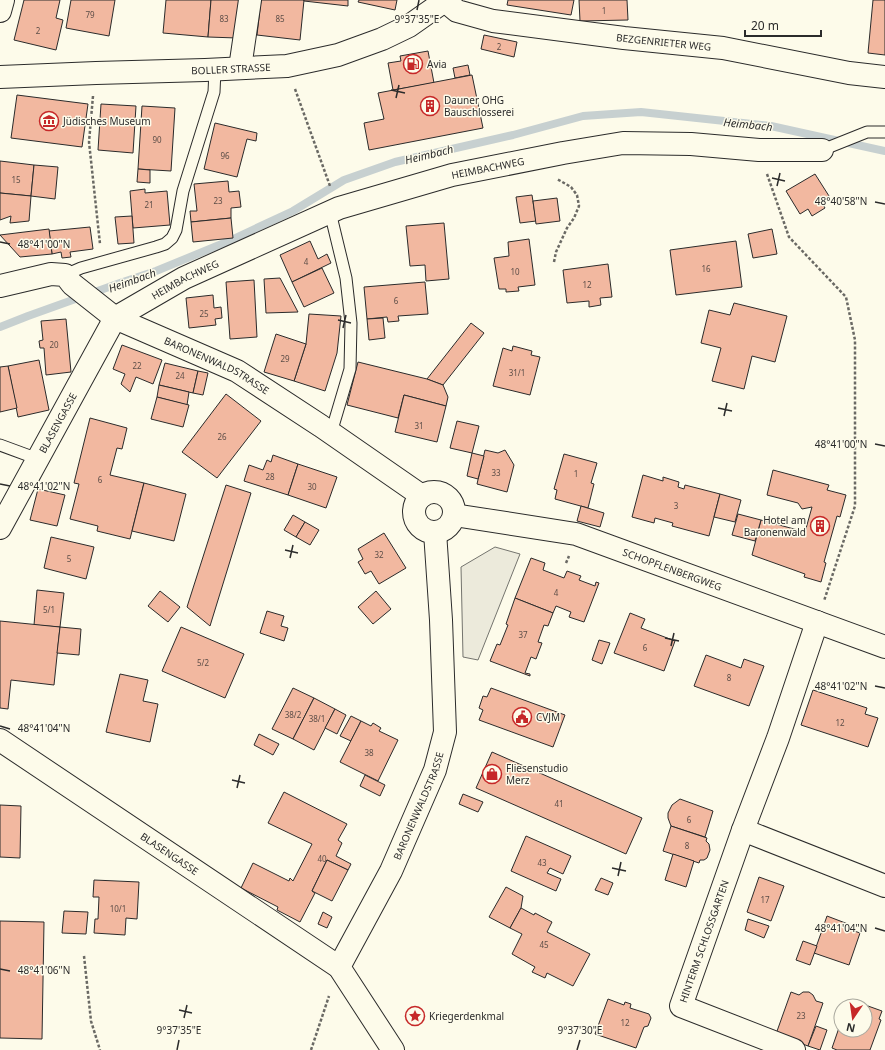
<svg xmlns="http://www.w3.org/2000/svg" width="885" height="1050" font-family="'Noto Sans',sans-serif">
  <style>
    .parking { fill: #eceadb; stroke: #74746e }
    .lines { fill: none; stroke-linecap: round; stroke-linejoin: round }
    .stream { stroke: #c7d0d0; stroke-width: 8 }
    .building { fill: #f2b8a0; stroke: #2b2b2b }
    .lane-casing { stroke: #2b2b2b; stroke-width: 13 }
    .street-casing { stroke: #2b2b2b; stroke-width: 24 }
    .secondary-casing { stroke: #2b2b2b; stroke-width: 24 }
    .path { stroke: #6a6964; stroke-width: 2.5; stroke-dasharray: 3 2; stroke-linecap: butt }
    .lane { stroke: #fdfbea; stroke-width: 11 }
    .street { stroke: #fdfbea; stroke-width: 22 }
    .secondary { stroke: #fdfbea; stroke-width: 22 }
    .ticks { fill: none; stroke: #2b2b2b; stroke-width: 1.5 }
    .labels { text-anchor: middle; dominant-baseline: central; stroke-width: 3; stroke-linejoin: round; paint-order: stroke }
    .number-label { font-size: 8px; fill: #5d4e48 }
    .street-label { font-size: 10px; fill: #2b2b2b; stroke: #fdfbea }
    .poi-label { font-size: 10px; fill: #2b2b2b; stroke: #fdfbea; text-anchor: start }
    .water-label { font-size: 11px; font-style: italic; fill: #2b2b2b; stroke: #fdfbea }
    .ticks-label { font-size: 10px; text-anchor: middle; fill: #2b2b2b; stroke: #fdfbea; stroke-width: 3; stroke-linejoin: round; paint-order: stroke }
  </style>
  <rect width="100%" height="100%" fill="#fdfbea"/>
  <polygon class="parking" points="495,547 520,554 478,660 463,657 461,567"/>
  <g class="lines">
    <polyline class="stream" points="0,327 28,316 120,283 156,271 229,241 293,211 344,180 395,162 513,135 583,116 641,112 771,126 885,151"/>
  </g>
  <g class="building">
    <polygon points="24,0 60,0 56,18 63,20 56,50 14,40"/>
    <polygon points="71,0 115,0 109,36 66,28"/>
    <polygon points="166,0 211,0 208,37 163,33"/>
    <polygon points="211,0 242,0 237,38 208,37"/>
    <polygon points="261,0 304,0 300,40 257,35"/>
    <polygon points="304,0 348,0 348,6 304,1"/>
    <polygon points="359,0 397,0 395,10 358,2"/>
    <polygon points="508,0 574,0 571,15 507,5"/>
    <polygon points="579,0 627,0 628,20 580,21"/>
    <polygon points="873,0 885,0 885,55 868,53"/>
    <polygon points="484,35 517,42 514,57 481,49"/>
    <polygon points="428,51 434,83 393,90 388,63 401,61 400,56"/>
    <polygon points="468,65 470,75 455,78 453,68"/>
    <polygon points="472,75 483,128 369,150 364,123 384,119 378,93"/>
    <polygon points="17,95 88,104 82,147 11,138"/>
    <polygon points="101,104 136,106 133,153 98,150"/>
    <polygon points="142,106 175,108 171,171 138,169"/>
    <polygon points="215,123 257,133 256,141 247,139 237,177 204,169"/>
    <polygon points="0,161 34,165 31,196 0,193"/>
    <polygon points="34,165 58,167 55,199 31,196"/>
    <polygon points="138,169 150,170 150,183 137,182"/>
    <polygon points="815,174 829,196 821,201 825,208 812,216 808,209 800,214 786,191"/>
    <polygon points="228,181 229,192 239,191 241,207 231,208 231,218 191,222 190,211 197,211 194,184"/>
    <polygon points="145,189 145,193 167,191 170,225 133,228 130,191"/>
    <polygon points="0,193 31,196 29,221 10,223 11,216 0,220"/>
    <polygon points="532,195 536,221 520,223 516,197"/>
    <polygon points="557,198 560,221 536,224 533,201"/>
    <polygon points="132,216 134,243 118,244 115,217"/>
    <polygon points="231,218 233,238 193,242 191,222"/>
    <polygon points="444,223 449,279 426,281 425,265 410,266 406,226"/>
    <polygon points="90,227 93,249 70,252 71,257 62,258 61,252 52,254 49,231"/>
    <polygon points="49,229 52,254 20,257 0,235"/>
    <polygon points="772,229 777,254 753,258 748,234"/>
    <polygon points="529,239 535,285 518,287 519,291 506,292 506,289 499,289 494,258 509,256 508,242"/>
    <polygon points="310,241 318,259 327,254 331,263 292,282 280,255"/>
    <polygon points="736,241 742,287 676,295 670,250"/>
    <polygon points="608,264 612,297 600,298 601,305 589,307 589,301 567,303 563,270"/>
    <polygon points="322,268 334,293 304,307 292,282"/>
    <polygon points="280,278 298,312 266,313 264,279"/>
    <polygon points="254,280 257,337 230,339 226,282"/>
    <polygon points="425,282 428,314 398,316 399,321 388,322 387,317 367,319 364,287"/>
    <polygon points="213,295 214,308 221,307 222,318 215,319 216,325 189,328 186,298"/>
    <polygon points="734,303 787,316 775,362 752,356 744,389 712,381 721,348 701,343 709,310 730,315"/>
    <polygon points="309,314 341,316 337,353 325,391 294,381 306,344"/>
    <polygon points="383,318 385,338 369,340 367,319"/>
    <polygon points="66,319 71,372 46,375 44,348 40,348 39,341 43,340 41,321"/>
    <polygon points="471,323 484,333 443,385 427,379"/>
    <polygon points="276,334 306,344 294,381 264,372"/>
    <polygon points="122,345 162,360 153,384 136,377 130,392 121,384 125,374 113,369"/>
    <polygon points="513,346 532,351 531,355 540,357 530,395 493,386 503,348 512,351"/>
    <polygon points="39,360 49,410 18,417 8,366"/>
    <polygon points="358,362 427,379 443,385 448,397 446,406 404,395 398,418 347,405"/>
    <polygon points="165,363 198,371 193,393 159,385"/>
    <polygon points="8,366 17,408 0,412 0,367"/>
    <polygon points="198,371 208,373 203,395 193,393"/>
    <polygon points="159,385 189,392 187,405 157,397"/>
    <polygon points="226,394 261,421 217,478 182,452"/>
    <polygon points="404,395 446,406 437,442 395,432"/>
    <polygon points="157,397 189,405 183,427 151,419"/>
    <polygon points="90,418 127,428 122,449 117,448 110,475 144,483 130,539 97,531 98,526 70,519 79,484 74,483"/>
    <polygon points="457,421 479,426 472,453 450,448"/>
    <polygon points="485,450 498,453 505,450 514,465 507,492 477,484"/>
    <polygon points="472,453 484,456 478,479 467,476"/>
    <polygon points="564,454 597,463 591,483 594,484 588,508 555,499 557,490 554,489"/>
    <polygon points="273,455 298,464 288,495 244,481 249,465 263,470 267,460 271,462"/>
    <polygon points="298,464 337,477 326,508 288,495"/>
    <polygon points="773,470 829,485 827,490 846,495 840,517 837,516 824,562 826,563 821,582 804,577 805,574 752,555 761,520 805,532 812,507 802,509 798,503 767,495"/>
    <polygon points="643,475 663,481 663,477 679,482 678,487 684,489 685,485 720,494 709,536 672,526 673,523 655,518 654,523 632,517"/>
    <polygon points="144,483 186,494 174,541 132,531"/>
    <polygon points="226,485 251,493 210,626 187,607"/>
    <polygon points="38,489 65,495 57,526 30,520"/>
    <polygon points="720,494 741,500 735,522 714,517"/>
    <polygon points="581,506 604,513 600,527 577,521"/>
    <polygon points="738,514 761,520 755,541 732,535"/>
    <polygon points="293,515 305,522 296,537 284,530"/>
    <polygon points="305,522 319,530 310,545 296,537"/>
    <polygon points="384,533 406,568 379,584 371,571 365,574 358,562 363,559 358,549"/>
    <polygon points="51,537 94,547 86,579 44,568"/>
    <polygon points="531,558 545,563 543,570 564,578 567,571 581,576 579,580 595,586 596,582 599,583 584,622 569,617 571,612 556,606 553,613 515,598"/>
    <polygon points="37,590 64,593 60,627 34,625"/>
    <polygon points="160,591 180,607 168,622 148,606"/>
    <polygon points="376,591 391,609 373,624 358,607"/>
    <polygon points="515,598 553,613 548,626 544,625 538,642 542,643 536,659 531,657 525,673 530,674 530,676 490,661 497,644 500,645 508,625 506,624"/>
    <polygon points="267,611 284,616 281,626 288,628 284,641 260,633"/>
    <polygon points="630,613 645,619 641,628 675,641 664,671 614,653"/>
    <polygon points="0,621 60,627 54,685 11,680 8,709 0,708"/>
    <polygon points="60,627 81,629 79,655 57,653"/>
    <polygon points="181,627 244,654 225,698 162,671"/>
    <polygon points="599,640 610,643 602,664 592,660"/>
    <polygon points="706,655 741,668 744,659 764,666 749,706 694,686"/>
    <polygon points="120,674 148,680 143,701 158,704 150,742 106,732"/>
    <polygon points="293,688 314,698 293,739 272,729"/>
    <polygon points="491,688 565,715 553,747 479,720 483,710 479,708 483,696 487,697"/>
    <polygon points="813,690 867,708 865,714 878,718 868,747 801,725"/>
    <polygon points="314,698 335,709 314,750 293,739"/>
    <polygon points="335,709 346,715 337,734 325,728"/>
    <polygon points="351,716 361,721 351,741 340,736"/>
    <polygon points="361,721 371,726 373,723 381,728 379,731 398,740 378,781 340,762"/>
    <polygon points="259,734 279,744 273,755 254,745"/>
    <polygon points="492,752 642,818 626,854 476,788"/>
    <polygon points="365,775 385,785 380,796 360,786"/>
    <polygon points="284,792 347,824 338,840 342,843 336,856 351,864 348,870 327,860 312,891 315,893 300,922 277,910 278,907 241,888 253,863 289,881 290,878 293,881 312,844 268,823"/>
    <polygon points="463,794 483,802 478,812 459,804"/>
    <polygon points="680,799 713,811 705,837 671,826 668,818 668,813 672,805"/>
    <polygon points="0,805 21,806 20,858 0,857"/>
    <polygon points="671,826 707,838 706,841 709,844 710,850 707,858 704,860 700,860 699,863 663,851"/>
    <polygon points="526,836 571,856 563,874 550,868 547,873 561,879 556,891 511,871"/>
    <polygon points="673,854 694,861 686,887 665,880"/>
    <polygon points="327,860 348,870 332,901 312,891"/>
    <polygon points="759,877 784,886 771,921 747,912"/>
    <polygon points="601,878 613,883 608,895 595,890"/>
    <polygon points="94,880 139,882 137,919 126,918 125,935 94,933 95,919 98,919 99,897 93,897"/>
    <polygon points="506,887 523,896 521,908 510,928 489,917"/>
    <polygon points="521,908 534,915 535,913 552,922 547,932 590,954 573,986 547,973 545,978 532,972 535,967 512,954 522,934 510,928"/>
    <polygon points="64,911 88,912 86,934 62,933"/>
    <polygon points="323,912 332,917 327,928 318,924"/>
    <polygon points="827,916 848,924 846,928 860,933 849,965 814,953"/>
    <polygon points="748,919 769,926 764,938 745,930"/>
    <polygon points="0,921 44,922 42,1039 0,1038"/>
    <polygon points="803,941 817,946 810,965 796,960"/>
    <polygon points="791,992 799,995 803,992 809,992 813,995 816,1001 823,1003 808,1046 776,1034"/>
    <polygon points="608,999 624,1005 625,1002 631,1004 630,1008 649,1014 651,1018 648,1026 644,1027 636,1048 595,1034"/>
    <polygon points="868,1006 882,1011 879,1019 881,1020 870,1050 837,1050 832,1048 841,1022 841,1030 865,1030 865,1012"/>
    <polygon points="816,1026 827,1030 820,1050 808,1046"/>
  </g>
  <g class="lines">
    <g class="lane-casing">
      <g id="lane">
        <polyline points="822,150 867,132 885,132"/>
        <polyline points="330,212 346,278 351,323 350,369 331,433"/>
        <polyline points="65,275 81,268 156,247 165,244 172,238 176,230 183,191 214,92 215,70"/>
        <polyline points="0,445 38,459"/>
      </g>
    </g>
    <g class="street-casing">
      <g id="street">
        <path id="s1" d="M 445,1 L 457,11 L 493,21 L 624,38 L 723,48 L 849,73 L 885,77"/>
        <polyline points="0,11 3,0"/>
        <polyline points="240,68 250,0"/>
        <path id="s2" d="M 0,286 L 51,274 L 65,275 L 72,284 L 115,318 L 237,371 L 321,426 L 422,496"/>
        <path id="s3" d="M 115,318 L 184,278 L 339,208 L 452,175 L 563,153 L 623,143 L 691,144 L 759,150 L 822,150"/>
        <circle cx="434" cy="512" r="20"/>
        <path id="s4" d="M 454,515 L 576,534 L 885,647"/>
        <path id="s5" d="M 0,528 L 115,318"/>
        <path id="s6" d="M 0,740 L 339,967 L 393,1050"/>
        <polyline points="743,830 885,886"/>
        <path id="s7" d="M 339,967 L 391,871 L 435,770 L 445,732 L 441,620 L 435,532"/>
        <path id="s8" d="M 794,1050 L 681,1006 L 743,830 L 778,738 L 817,622"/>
      </g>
    </g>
    <g class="secondary-casing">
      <g id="secondary">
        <path id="s9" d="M 0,77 L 96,73 L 205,70 L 287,66 L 338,55 L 382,39 L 409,26 L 446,0"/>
      </g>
    </g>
    <g class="path">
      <polyline points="295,89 330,186"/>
      <polyline points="93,96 89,142 100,244"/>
      <polyline points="767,174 789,237 846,297 855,340 855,506 824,601"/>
      <polyline points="554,262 556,252 567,228 574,218 579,206 577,195 571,187 557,179"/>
      <polyline points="566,563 569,556"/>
      <polyline points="84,956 91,1021 100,1050"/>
      <polyline points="311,1050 329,996"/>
    </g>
    <use href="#lane" class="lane"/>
    <use href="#street" class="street"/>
    <use href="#secondary" class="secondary"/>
  </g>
  <path class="ticks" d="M 417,10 L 419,0M 391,90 L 405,93M 396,98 L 399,85M 772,178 L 785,181M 777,186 L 780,173M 875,202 L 885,204M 0,242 L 10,244M 338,320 L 351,323M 343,328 L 346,315M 718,408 L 732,411M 724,416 L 727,403M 875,444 L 885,446M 0,484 L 10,486M 285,550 L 298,553M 290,558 L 293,545M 665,638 L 679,641M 671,646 L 674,633M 875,686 L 885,688M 0,726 L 10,729M 232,780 L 245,783M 237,788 L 240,775M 612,868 L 626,871M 618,876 L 621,862M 875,928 L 885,931M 0,969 L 10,971M 179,1010 L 192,1013M 184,1018 L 187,1005M 177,1050 L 179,1040M 577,1050 L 580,1040"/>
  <defs>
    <g id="fuel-ring" transform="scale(1)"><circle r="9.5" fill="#fdfbea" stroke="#c62828" stroke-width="1.5"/><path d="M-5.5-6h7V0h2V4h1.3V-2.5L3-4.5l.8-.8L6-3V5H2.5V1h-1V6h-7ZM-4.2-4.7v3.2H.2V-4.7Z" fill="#c62828"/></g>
    <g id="building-ring" transform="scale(1)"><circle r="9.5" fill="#fdfbea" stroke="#c62828" stroke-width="1.5"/><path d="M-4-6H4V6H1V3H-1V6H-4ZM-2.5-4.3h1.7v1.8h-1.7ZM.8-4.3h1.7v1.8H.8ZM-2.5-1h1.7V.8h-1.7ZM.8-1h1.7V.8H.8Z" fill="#c62828"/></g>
    <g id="museum-ring" transform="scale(1)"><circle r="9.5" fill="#fdfbea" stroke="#c62828" stroke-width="1.5"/><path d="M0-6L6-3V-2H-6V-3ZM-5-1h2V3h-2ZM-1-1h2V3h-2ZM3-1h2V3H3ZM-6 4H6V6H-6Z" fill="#c62828"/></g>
    <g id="civic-ring" transform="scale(1)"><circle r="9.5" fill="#fdfbea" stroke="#c62828" stroke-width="1.5"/><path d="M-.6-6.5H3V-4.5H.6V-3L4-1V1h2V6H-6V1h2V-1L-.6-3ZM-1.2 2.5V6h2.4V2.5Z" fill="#c62828"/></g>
    <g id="shop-ring" transform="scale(1)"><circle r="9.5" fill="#fdfbea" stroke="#c62828" stroke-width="1.5"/><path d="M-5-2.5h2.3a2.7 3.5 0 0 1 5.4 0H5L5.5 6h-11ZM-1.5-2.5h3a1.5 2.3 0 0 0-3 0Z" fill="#c62828"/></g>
    <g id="sight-ring" transform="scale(1)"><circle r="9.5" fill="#fdfbea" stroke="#c62828" stroke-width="1.5"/><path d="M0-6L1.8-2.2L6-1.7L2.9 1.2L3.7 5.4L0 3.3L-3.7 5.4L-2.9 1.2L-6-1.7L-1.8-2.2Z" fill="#c62828"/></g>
  </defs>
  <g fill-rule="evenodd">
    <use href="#fuel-ring" x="413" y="64"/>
    <use href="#building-ring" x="430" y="106"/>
    <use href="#museum-ring" x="49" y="121"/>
    <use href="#building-ring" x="820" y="526"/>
    <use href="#civic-ring" x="522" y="717"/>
    <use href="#shop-ring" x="492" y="774"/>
    <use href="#sight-ring" x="415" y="1016"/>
  </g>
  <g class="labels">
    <g class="number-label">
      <text x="604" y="10">1</text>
      <text x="90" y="14">79</text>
      <text x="224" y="18">83</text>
      <text x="280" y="18">85</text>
      <text x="38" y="30">2</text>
      <text x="499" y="46">2</text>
      <text x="157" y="139">90</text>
      <text x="225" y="155">96</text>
      <text x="16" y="179">15</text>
      <text x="218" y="200">23</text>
      <text x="149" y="204">21</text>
      <text x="306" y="261">4</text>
      <text x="706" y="268">16</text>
      <text x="515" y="271">10</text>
      <text x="587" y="284">12</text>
      <text x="396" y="300">6</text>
      <text x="204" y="313">25</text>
      <text x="54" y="344">20</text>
      <text x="285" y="358">29</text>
      <text x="137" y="365">22</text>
      <text x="517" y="372">31/1</text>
      <text x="180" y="375">24</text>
      <text x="419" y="425">31</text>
      <text x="222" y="436">26</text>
      <text x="496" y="472">33</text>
      <text x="576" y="473">1</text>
      <text x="270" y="476">28</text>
      <text x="100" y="479">6</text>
      <text x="312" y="486">30</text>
      <text x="676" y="505">3</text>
      <text x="379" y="554">32</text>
      <text x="69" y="558">5</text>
      <text x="556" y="592">4</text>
      <text x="49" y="609">5/1</text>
      <text x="523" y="634">37</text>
      <text x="645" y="647">6</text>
      <text x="203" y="662">5/2</text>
      <text x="729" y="677">8</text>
      <text x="293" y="714">38/2</text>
      <text x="317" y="718">38/1</text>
      <text x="840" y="722">12</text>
      <text x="369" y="752">38</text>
      <text x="559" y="803">41</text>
      <text x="689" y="819">6</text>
      <text x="687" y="845">8</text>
      <text x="322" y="858">40</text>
      <text x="542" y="862">43</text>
      <text x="765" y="899">17</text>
      <text x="118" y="908">10/1</text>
      <text x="544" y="944">45</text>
      <text x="801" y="1015">23</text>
      <text x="625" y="1022">12</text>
    </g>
    <g class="street-label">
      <text stroke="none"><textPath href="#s1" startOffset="225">BEZGENRIETER WEG</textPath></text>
      <text stroke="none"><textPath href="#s9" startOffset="231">BOLLER STRASSE</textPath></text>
      <text stroke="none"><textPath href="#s3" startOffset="404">HEIMBACHWEG</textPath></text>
      <text stroke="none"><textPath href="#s3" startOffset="80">HEIMBACHWEG</textPath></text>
      <text stroke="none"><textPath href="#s2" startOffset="245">BARONENWALDSTRASSE</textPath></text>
      <text stroke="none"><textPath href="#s5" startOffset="120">BLASENGASSE</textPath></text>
      <text stroke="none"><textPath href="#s4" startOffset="226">SCHOPFLENBERGWEG</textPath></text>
      <text stroke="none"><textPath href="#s7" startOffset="180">BARONENWALDSTRASSE</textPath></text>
      <text stroke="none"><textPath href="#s6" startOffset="204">BLASENGASSE</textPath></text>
      <text stroke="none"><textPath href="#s8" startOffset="190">HINTERM SCHLOSSGARTEN</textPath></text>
    </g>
    <g class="poi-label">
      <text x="427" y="64">Avia</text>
      <text x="444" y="100">Dauner OHG<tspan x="444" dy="12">Bauschlosserei</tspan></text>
      <text x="63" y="121">Jüdisches Museum</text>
      <text x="806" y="520" text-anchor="end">Hotel am<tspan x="806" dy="12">Baronenwald</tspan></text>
      <text x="536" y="717">CVJM</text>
      <text x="506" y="768">Fliesenstudio<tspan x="506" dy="12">Merz</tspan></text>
      <text x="429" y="1016">Kriegerdenkmal</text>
    </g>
    <g class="water-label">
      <text transform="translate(748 124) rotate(6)">Heimbach</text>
      <text transform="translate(429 154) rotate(-14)">Heimbach</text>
      <text transform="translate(132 280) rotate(-20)">Heimbach</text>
    </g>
  </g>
  <g class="ticks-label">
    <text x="417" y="23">9°37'35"E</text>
    <text x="841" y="205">48°40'58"N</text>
    <text x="44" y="248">48°41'00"N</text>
    <text x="841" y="448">48°41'00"N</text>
    <text x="44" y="490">48°41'02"N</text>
    <text x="841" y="690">48°41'02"N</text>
    <text x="44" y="732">48°41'04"N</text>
    <text x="841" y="932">48°41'04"N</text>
    <text x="44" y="974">48°41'06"N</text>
    <text x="179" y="1034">9°37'35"E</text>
    <text x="580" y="1034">9°37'30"E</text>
  </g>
  <g transform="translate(853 1018) rotate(193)"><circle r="19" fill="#fdfbea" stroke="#a9a89e"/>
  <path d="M0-3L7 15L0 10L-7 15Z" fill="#c62828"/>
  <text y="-6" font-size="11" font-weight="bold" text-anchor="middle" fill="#2b2b2b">N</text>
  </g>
  <path d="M745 30v6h76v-6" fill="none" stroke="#2b2b2b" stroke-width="2"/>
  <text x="751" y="30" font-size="12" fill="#2b2b2b" stroke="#fdfbea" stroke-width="3" paint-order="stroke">20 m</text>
</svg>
